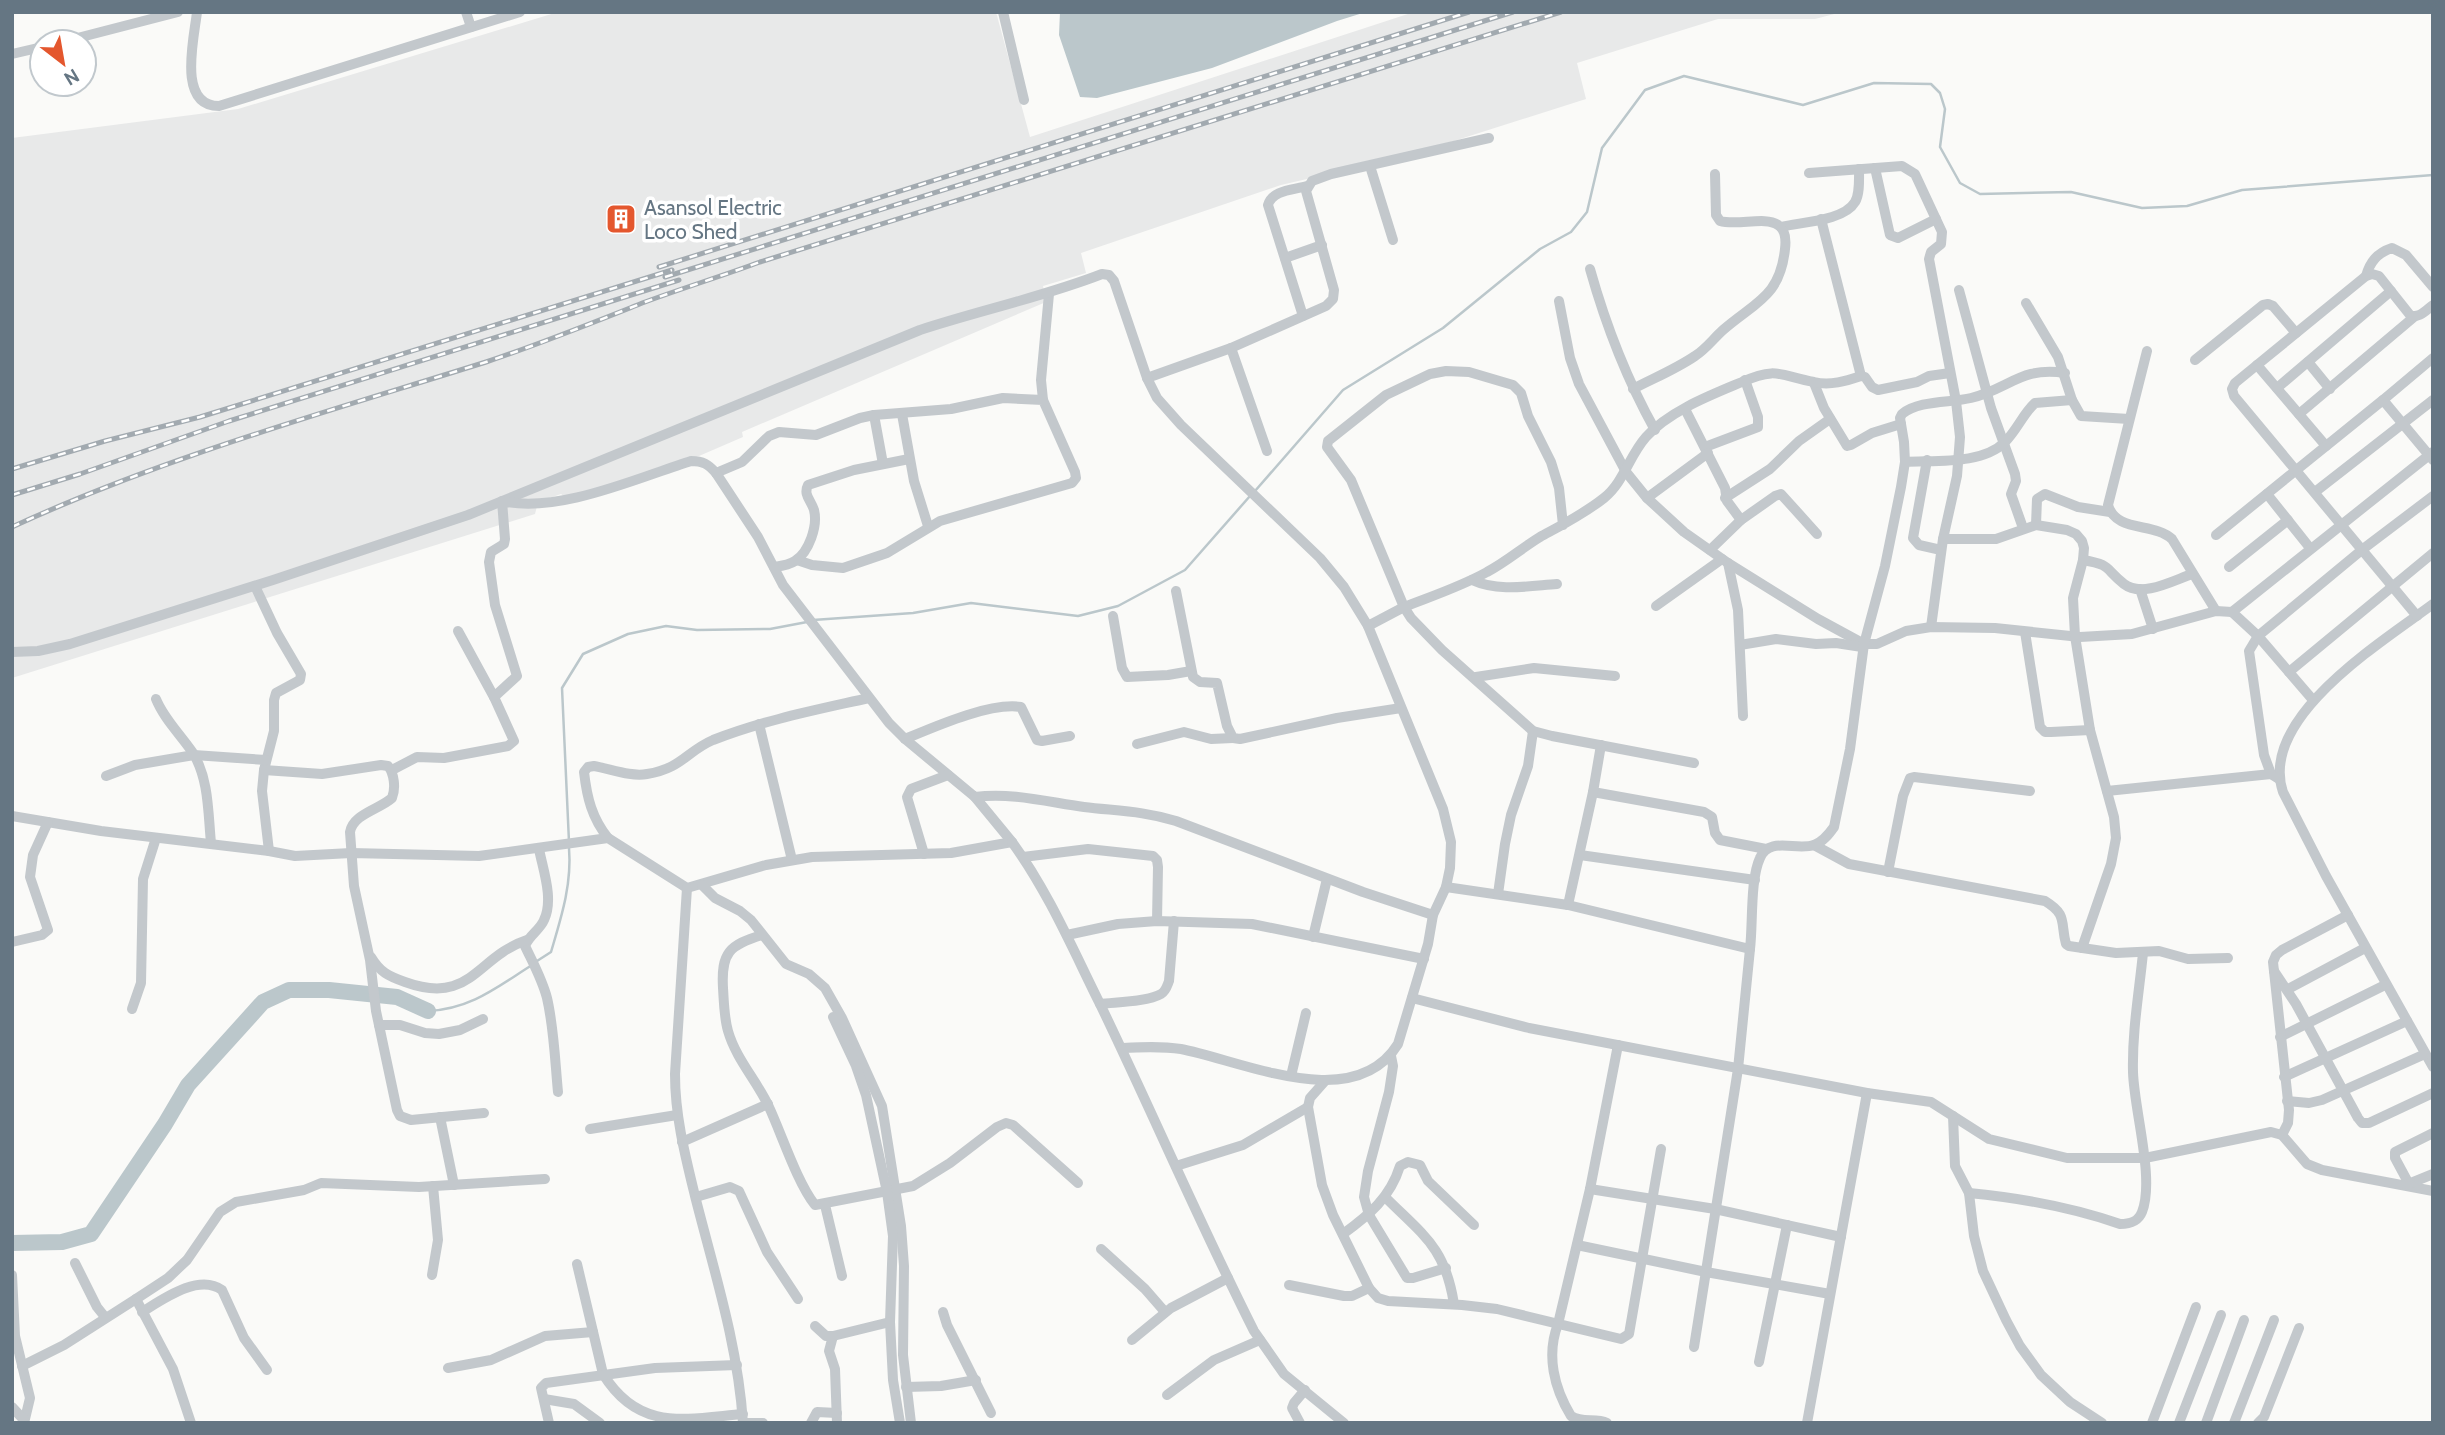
<svg xmlns="http://www.w3.org/2000/svg" width="2445" height="1435" font-family="Cabin,sans-serif">
  <style>
    .built { fill: #e8e9e9 }
    .water { fill: #bbc7cb }
    .lines { fill: none; stroke-linecap: round; stroke-linejoin: round }
    .stream { stroke: #bbc7cb; stroke-width: 2.5 }
    .river { stroke: #bbc7cb; stroke-width: 16 }
    .minor { stroke: #c3c8cc; stroke-width: 10 }
    .rail-casing { stroke: #a2aab0; stroke-width: 5 }
    .rail { stroke: #fff; stroke-width: 2.5; stroke-dasharray: 8; stroke-linecap: butt }
    .labels { text-anchor: middle; dominant-baseline: central; stroke-width: 7; stroke-linejoin: round; paint-order: stroke }
    .poi-label { font-size: 21px; fill: #657683; stroke: #fff; text-anchor: start }
  </style>
  <rect width="100%" height="100%" fill="#fafaf8"/>
  <polygon class="built" points="558,12 996,12 1030,137 1414,12 1842,12 1815,19 1718,19 1577,63 1586,99 1410,155 1281,185 1081,253 1086,273 1043,286 1046,302 742,432 743,437 699,456 570,501 561,494 538,502 535,514 12,678 12,138 238,109"/>
  <polygon class="water" points="1060,12 1366,12 1337,21 1212,68 1097,98 1080,97 1059,35"/>
  <g class="lines">
    <g class="stream">
      <polyline points="1255,491 1343,390 1443,328 1540,249 1571,232 1587,212 1602,148 1645,90 1684,76 1803,105 1874,83 1931,84 1940,93 1945,109 1940,147 1960,183 1980,194 2071,192 2142,208 2187,206 2242,190 2433,175"/>
      <polyline points="813,620 913,613 971,603 1078,616 1118,606 1185,570 1250,496"/>
      <polyline points="569,842 562,688 583,654 628,634 666,626 697,630 770,629 807,622"/>
      <path d="M 537,961 L 551,952 C 561,918 572,885 569,848"/>
      <path d="M 428,1011 C 471,1009 497,987 532,965"/>
    </g>
    <polyline class="river" points="12,1243 62,1242 91,1234 165,1124 188,1085 263,1002 289,990 329,990 397,997 428,1011"/>
    <g class="minor">
      <path d="M 197,12 C 194,39 177,106 219,106 L 520,12"/>
      <polyline points="466,12 471,27"/>
      <polyline points="1003,12 1024,100"/>
      <polyline points="62,42 178,12"/>
      <polyline points="12,54 42,47"/>
      <polyline points="1370,166 1393,240"/>
      <polyline points="1875,168 1890,235 1898,238 1936,219"/>
      <polyline points="1809,173 1902,166 1915,174 1942,232 1941,244 1931,252 1929,259 1956,401 1960,437 1957,476 1943,539 1931,627"/>
      <polyline points="1821,219 1861,376 1865,377 1872,387 1878,390 1917,382 1929,376 1950,373"/>
      <path d="M 1781,227 C 1801,222 1844,221 1855,202 C 1860,194 1859,179 1859,169"/>
      <polyline points="1285,258 1322,245"/>
      <path d="M 1590,269 C 1606,326 1626,378 1655,430"/>
      <path d="M 2366,276 C 2370,262 2377,253 2392,248 L 2406,255 L 2433,287"/>
      <polyline points="1959,290 1991,408 2015,474 2016,481 2011,494 2023,528"/>
      <polyline points="1559,301 1570,358 1579,384 1626,472 1647,498 1684,532 1728,563 1818,619 1864,644 1877,644 1906,631 1931,627 1995,628 2080,637 2132,634 2216,611 2232,612"/>
      <polyline points="2026,303 2058,357 2072,400 2081,416 2129,419"/>
      <path d="M 1303,316 L 1268,205 C 1272,190 1293,190 1307,186"/>
      <polyline points="1231,348 1267,451"/>
      <path d="M 2147,351 L 2108,505 C 2116,533 2154,522 2172,539 L 2216,611"/>
      <polyline points="2195,360 2263,305 2268,304 2273,306 2296,333"/>
      <polyline points="2308,362 2330,389"/>
      <polyline points="2257,365 2326,446"/>
      <polyline points="1147,378 1231,348 1326,306 1333,299 1334,290 1306,191 1312,181 1331,174 1489,138"/>
      <polyline points="1814,383 1824,408 1847,446 1851,445 1872,433 1901,424"/>
      <polyline points="2277,388 2391,291"/>
      <path d="M 1633,389 C 1654,378 1676,369 1695,356 C 1706,349 1713,339 1723,330 C 1755,302 1780,297 1785,249 C 1786,241 1786,230 1778,225 C 1766,216 1737,226 1720,221 L 1716,215 L 1715,174"/>
      <polyline points="1043,400 1041,380 1049,294"/>
      <polyline points="2383,400 2433,358"/>
      <polyline points="1685,409 1725,488 1727,501 1741,520"/>
      <polyline points="902,414 914,481 928,526"/>
      <polyline points="2299,414 2414,317"/>
      <polyline points="874,415 883,464"/>
      <polyline points="1705,447 1758,427 1758,417 1745,380"/>
      <polyline points="1927,460 1913,538 1919,545 1941,550"/>
      <path d="M 1905,462 C 1935,460 1982,465 2005,442 C 2017,430 2023,414 2035,403 L 2072,400"/>
      <polyline points="716,473 742,462 769,436 779,432 816,435 860,418 874,415 951,409 1003,398 1043,400 1075,472 1076,478 1072,483 940,521 887,553 843,568 812,565 797,560"/>
      <polyline points="2315,492 2433,400"/>
      <polyline points="2267,494 2310,548"/>
      <polyline points="1647,498 1708,453"/>
      <polyline points="1725,498 1770,469 1799,441 1830,419"/>
      <path d="M 1563,525 L 1559,488 L 1551,462 L 1528,416 L 1521,393 L 1513,385 L 1469,372 L 1446,371 L 1430,374 L 1386,395 L 1328,441 L 1327,447 L 1351,480 L 1404,607 C 1432,596 1460,587 1487,572 C 1506,562 1522,548 1540,537 C 1562,525 1584,514 1604,498 C 1624,482 1629,456 1646,437 C 1669,411 1711,395 1742,382 C 1777,366 1781,376 1814,382 C 1830,386 1846,381 1861,376"/>
      <polyline points="2036,525 2037,499 2045,494 2078,507 2110,512"/>
      <polyline points="2216,535 2383,400 2433,460"/>
      <polyline points="1943,539 1996,539 2036,525 2067,530 2076,534 2082,541 2084,548 2083,560 2073,598 2075,636 2090,730 2114,817 2116,838 2111,864 2082,948"/>
      <polyline points="1710,550 1741,520 1775,496 1781,494 1817,534"/>
      <path d="M 2083,560 C 2112,565 2104,568 2124,584 C 2142,598 2174,580 2192,574"/>
      <polyline points="1728,563 1738,610 1743,716"/>
      <path d="M 774,567 C 781,566 789,565 795,561 C 809,552 818,526 814,510 C 811,500 803,495 808,485 L 854,470 L 909,459"/>
      <polyline points="2229,567 2288,520"/>
      <path d="M 1472,580 C 1498,592 1529,586 1557,584"/>
      <polyline points="255,586 277,633 301,674 300,680 276,693 274,700 274,731 264,770 262,791 269,851"/>
      <polyline points="2140,589 2153,629"/>
      <polyline points="1176,591 1193,677 1200,682 1217,683 1227,726 1233,738 1240,739 1337,718 1401,708"/>
      <path d="M 2433,604 C 2382,642 2258,718 2283,792 L 2326,876 L 2433,1067"/>
      <polyline points="1656,606 1722,559"/>
      <polyline points="1113,616 1122,668 1127,677 1168,675 1191,671"/>
      <path d="M 2417,616 L 2234,396 L 2232,389 L 2235,383 L 2257,365 L 2366,276 L 2372,274 L 2379,276 L 2410,315 C 2419,319 2426,310 2433,305"/>
      <polyline points="1368,626 1404,607 1411,618 1442,650 1533,731 1552,736 1694,763"/>
      <polyline points="458,631 494,697"/>
      <polyline points="2025,632 2040,727 2045,732 2051,732 2090,730"/>
      <polyline points="1740,645 1776,639 1816,644 1836,643 1862,647"/>
      <path d="M 12,652 L 38,651 L 70,644 L 273,580 L 468,515 L 920,330 C 981,310 1043,297 1102,274 L 1109,275 L 1114,281 L 1147,378 L 1157,398 L 1181,425 L 1320,558 L 1344,587 L 1368,626 L 1443,809 L 1451,842 L 1450,868 L 1446,887 L 1433,915 L 1428,944 L 1398,1044 C 1354,1115 1243,1061 1181,1049 C 1161,1046 1142,1047 1122,1048"/>
      <polyline points="2289,672 2433,553"/>
      <polyline points="1476,677 1534,668 1615,676"/>
      <path d="M 156,699 C 164,719 181,735 193,753 C 209,779 208,813 211,843"/>
      <polyline points="2313,700 2258,636 2232,612 2433,452"/>
      <polyline points="759,724 792,860"/>
      <path d="M 905,739 C 934,727 990,702 1021,707 L 1037,740 L 1042,741 L 1070,736"/>
      <polyline points="1137,744 1184,732 1211,739 1233,738"/>
      <path d="M 264,770 L 322,774 L 381,765 L 388,766 C 394,773 396,788 392,798 C 380,809 353,814 350,832 L 354,886 L 370,960 L 376,1011 L 397,1110 L 400,1116 L 411,1120 L 484,1113"/>
      <path d="M 392,770 L 417,757 L 444,758 L 508,746 L 514,741 L 494,697 L 517,676 L 495,605 L 489,562 L 491,552 L 504,544 L 505,539 L 502,501 C 558,514 637,478 691,461 C 703,461 708,464 716,473 L 758,537 L 783,585 L 889,723 L 905,739 L 975,797 C 1011,792 1048,802 1084,807 C 1117,811 1144,811 1176,821 L 1363,892 L 1433,915"/>
      <polyline points="106,776 135,765 194,755 266,760"/>
      <polyline points="2279,779 2271,774 2264,755 2249,651 2258,636 2363,549 2433,496"/>
      <polyline points="2107,791 2271,774"/>
      <polyline points="1593,792 1704,812 1712,817 1715,833 1720,840 1766,849"/>
      <polyline points="12,816 101,831 269,851 295,856 351,853 479,856 608,838 687,888 766,865 812,857 951,853 1012,842 975,797"/>
      <path d="M 608,838 C 592,818 587,798 584,772 L 588,767 L 594,766 C 611,769 631,777 647,774 C 681,769 687,751 713,740 C 764,720 816,710 869,698"/>
      <path d="M 1012,842 C 1049,893 1073,950 1101,1006 C 1153,1114 1200,1224 1254,1331 L 1284,1374 L 1344,1423"/>
      <path d="M 1814,845 L 1849,864 L 2045,901 C 2068,915 2060,922 2066,944 L 2069,946 L 2116,953 L 2159,951 L 2188,959 L 2228,958"/>
      <path d="M 539,849 C 543,870 554,899 544,920 C 540,930 529,935 525,946 C 533,963 542,979 547,998 C 554,1028 555,1061 558,1092"/>
      <polyline points="924,854 907,797 911,789 948,775"/>
      <polyline points="1580,855 1755,880"/>
      <polyline points="1023,857 1088,849 1153,856 1157,860 1158,867 1157,921"/>
      <polyline points="1888,872 1903,796 1910,778 1914,777 2030,791"/>
      <polyline points="702,885 715,898 740,911 751,920 786,964 809,974 825,988 842,1018 882,1106 901,1226 904,1266 903,1355 911,1423"/>
      <path d="M 1446,887 L 1568,905 L 1750,949 C 1753,925 1750,879 1760,858 C 1769,836 1796,851 1814,845 C 1823,842 1829,834 1834,827 L 1850,749 L 1864,644 L 1885,566 L 1901,487 L 1905,462 L 1904,442 L 1900,418 L 1902,414 C 1919,400 1950,403 1971,398 C 2009,389 2021,366 2065,373"/>
      <path d="M 687,888 L 675,1074 C 675,1116 685,1155 695,1196 C 714,1271 738,1345 743,1423"/>
      <polyline points="1498,894 1505,844 1511,815 1528,766 1533,731"/>
      <polyline points="1568,905 1593,792 1601,745"/>
      <path d="M 762,935 C 729,945 721,953 723,988 C 724,1003 724,1017 728,1031 C 736,1059 757,1081 769,1107 C 782,1135 797,1182 815,1205 L 913,1186 L 950,1163 L 997,1127 L 1006,1123 L 1013,1125 L 1078,1183"/>
      <polyline points="1067,935 1118,924 1157,921 1252,924 1424,959"/>
      <polyline points="1313,937 1327,879"/>
      <polyline points="12,942 42,935 48,930 30,877 33,855 48,822"/>
      <path d="M 371,957 C 380,972 388,976 405,982 C 471,1006 476,957 527,940"/>
      <polyline points="2274,971 2296,1004 2358,1118 2362,1123 2369,1123 2433,1093"/>
      <polyline points="2288,989 2365,948"/>
      <polyline points="1412,998 1529,1028 1867,1093 1931,1102 1989,1139 2067,1158 2145,1158 2271,1132 2282,1135 2307,1164 2322,1170 2433,1191"/>
      <path d="M 1100,1004 C 1116,1002 1147,1002 1161,994 C 1166,991 1167,986 1169,981 L 1174,921"/>
      <polyline points="132,1009 141,983 143,879 156,838"/>
      <polyline points="833,1017 856,1066 866,1095 887,1192 893,1236 890,1322 893,1380 900,1423"/>
      <polyline points="379,1025 400,1025 425,1033 439,1034 460,1030 483,1019"/>
      <polyline points="2280,1037 2385,985"/>
      <polyline points="1391,1056 1393,1066 1389,1092 1368,1171 1364,1197 1369,1215 1407,1278 1413,1278 1446,1268"/>
      <polyline points="1291,1076 1306,1013"/>
      <polyline points="2284,1077 2407,1021"/>
      <polyline points="1325,1081 1310,1098 1308,1107 1322,1185 1333,1215 1369,1288 1378,1298 1388,1301 1462,1305 1497,1309 1621,1339 1629,1334 1661,1149"/>
      <polyline points="2287,1101 2309,1103 2322,1100 2425,1054"/>
      <polyline points="1953,1116 1955,1166 1969,1193 1974,1236 1983,1271 2006,1320 2020,1346 2041,1375 2070,1402 2102,1423"/>
      <polyline points="440,1117 454,1185"/>
      <polyline points="590,1129 677,1115"/>
      <polyline points="2282,1135 2288,1123 2289,1110 2273,962 2276,955 2282,950 2348,915"/>
      <polyline points="682,1142 768,1104"/>
      <polyline points="1176,1166 1243,1145 1308,1107"/>
      <polyline points="2409,1184 2395,1158 2395,1152 2433,1133"/>
      <polyline points="2406,1185 2433,1174"/>
      <polyline points="1590,1189 1715,1209 1841,1237"/>
      <path d="M 1969,1193 C 2021,1198 2071,1207 2120,1224 C 2130,1224 2138,1222 2142,1212 C 2155,1179 2134,1110 2133,1072 C 2132,1032 2139,993 2143,953"/>
      <polyline points="696,1197 730,1187 739,1191 767,1252 798,1299"/>
      <path d="M 1385,1197 C 1424,1236 1445,1247 1454,1304"/>
      <polyline points="825,1205 842,1276"/>
      <path d="M 1343,1234 C 1369,1215 1390,1198 1400,1166 L 1408,1162 L 1420,1165 L 1428,1181 L 1474,1225"/>
      <polyline points="1577,1245 1706,1272 1830,1294"/>
      <polyline points="1101,1249 1145,1289 1165,1312"/>
      <polyline points="75,1263 97,1307 105,1317"/>
      <path d="M 577,1264 L 603,1374 C 639,1432 685,1419 743,1414"/>
      <polyline points="12,1275 15,1336 30,1398 24,1423"/>
      <polyline points="432,1275 438,1240 433,1186"/>
      <polyline points="1289,1285 1344,1296 1352,1296 1369,1288"/>
      <polyline points="136,1299 168,1278 187,1260 220,1212 236,1202 304,1190 321,1183 419,1187 545,1179"/>
      <path d="M 142,1312 C 163,1299 199,1273 222,1290 L 244,1338 L 267,1370"/>
      <polyline points="943,1312 947,1325 991,1413"/>
      <polyline points="815,1326 826,1336 833,1336 890,1322"/>
      <polyline points="833,1336 829,1351 835,1369 837,1423"/>
      <polyline points="1132,1340 1171,1308 1228,1278"/>
      <polyline points="1694,1347 1738,1069 1750,949"/>
      <polyline points="1759,1362 1787,1225"/>
      <polyline points="22,1366 64,1345 136,1299 173,1369 191,1423"/>
      <polyline points="448,1368 491,1360 545,1336 593,1332"/>
      <polyline points="906,1387 941,1386 976,1380"/>
      <polyline points="1167,1395 1214,1360 1260,1340"/>
      <polyline points="544,1399 574,1404 600,1423"/>
      <polyline points="12,1407 24,1420"/>
      <polyline points="549,1423 541,1388 546,1383 655,1368 737,1365"/>
      <polyline points="743,1423 763,1423"/>
      <polyline points="811,1423 817,1412 837,1413"/>
      <polyline points="1300,1423 1292,1408 1294,1403 1305,1390"/>
      <path d="M 1607,1423 C 1595,1417 1583,1424 1571,1416 C 1554,1388 1546,1355 1558,1324 L 1590,1189 L 1618,1045"/>
      <polyline points="1807,1423 1867,1093"/>
      <polyline points="2152,1423 2196,1307"/>
      <polyline points="2179,1423 2221,1315"/>
      <polyline points="2206,1423 2244,1320"/>
      <polyline points="2234,1423 2274,1320"/>
      <polyline points="2258,1423 2264,1417 2299,1328"/>
    </g>
    <g class="rail-casing">
      <g id="rail">
        <polyline points="659,267 1469,12"/>
        <polyline points="665,277 1513,12"/>
        <polyline points="12,469 105,441 200,417 672,270"/>
        <polyline points="12,495 80,474 229,421 679,280"/>
        <path d="M 12,527 C 164,457 327,412 486,362 C 540,344 592,323 645,302 C 683,288 722,276 760,262 L 1561,12"/>
      </g>
    </g>
    <use href="#rail" class="rail"/>
  </g>
  <defs>
    <g id="building-square" transform="scale(1.575)"><rect x="-9" y="-9" width="18" height="18" rx="4" fill="#e4572e" stroke="#fff"/><path d="M-4-6H4V6H1V3H-1V6H-4ZM-2.5-4.3h1.7v1.8h-1.7ZM.8-4.3h1.7v1.8H.8ZM-2.5-1h1.7V.8h-1.7ZM.8-1h1.7V.8H.8Z" fill="#fff"/></g>
  </defs>
  <g fill-rule="evenodd">
    <use href="#building-square" x="621" y="219"/>
  </g>
  <g class="labels">
    <g class="poi-label">
      <text x="644" y="207">Asansol Electric<tspan x="644" dy="24">Loco Shed</tspan></text>
    </g>
  </g>
  <rect width="2445" height="1435" fill="none" stroke="#657683" stroke-width="28"/>
  <g transform="translate(63 63) rotate(149)"><circle r="33" fill="#ffffff" stroke="#c1c8cd" stroke-width="2"/>
  <path d="M0-5L12 26L0 18L-12 26Z" fill="#e4572e"/>
  <text y="-10" font-size="19" font-weight="bold" text-anchor="middle" fill="#657683">N</text>
  </g>
</svg>
